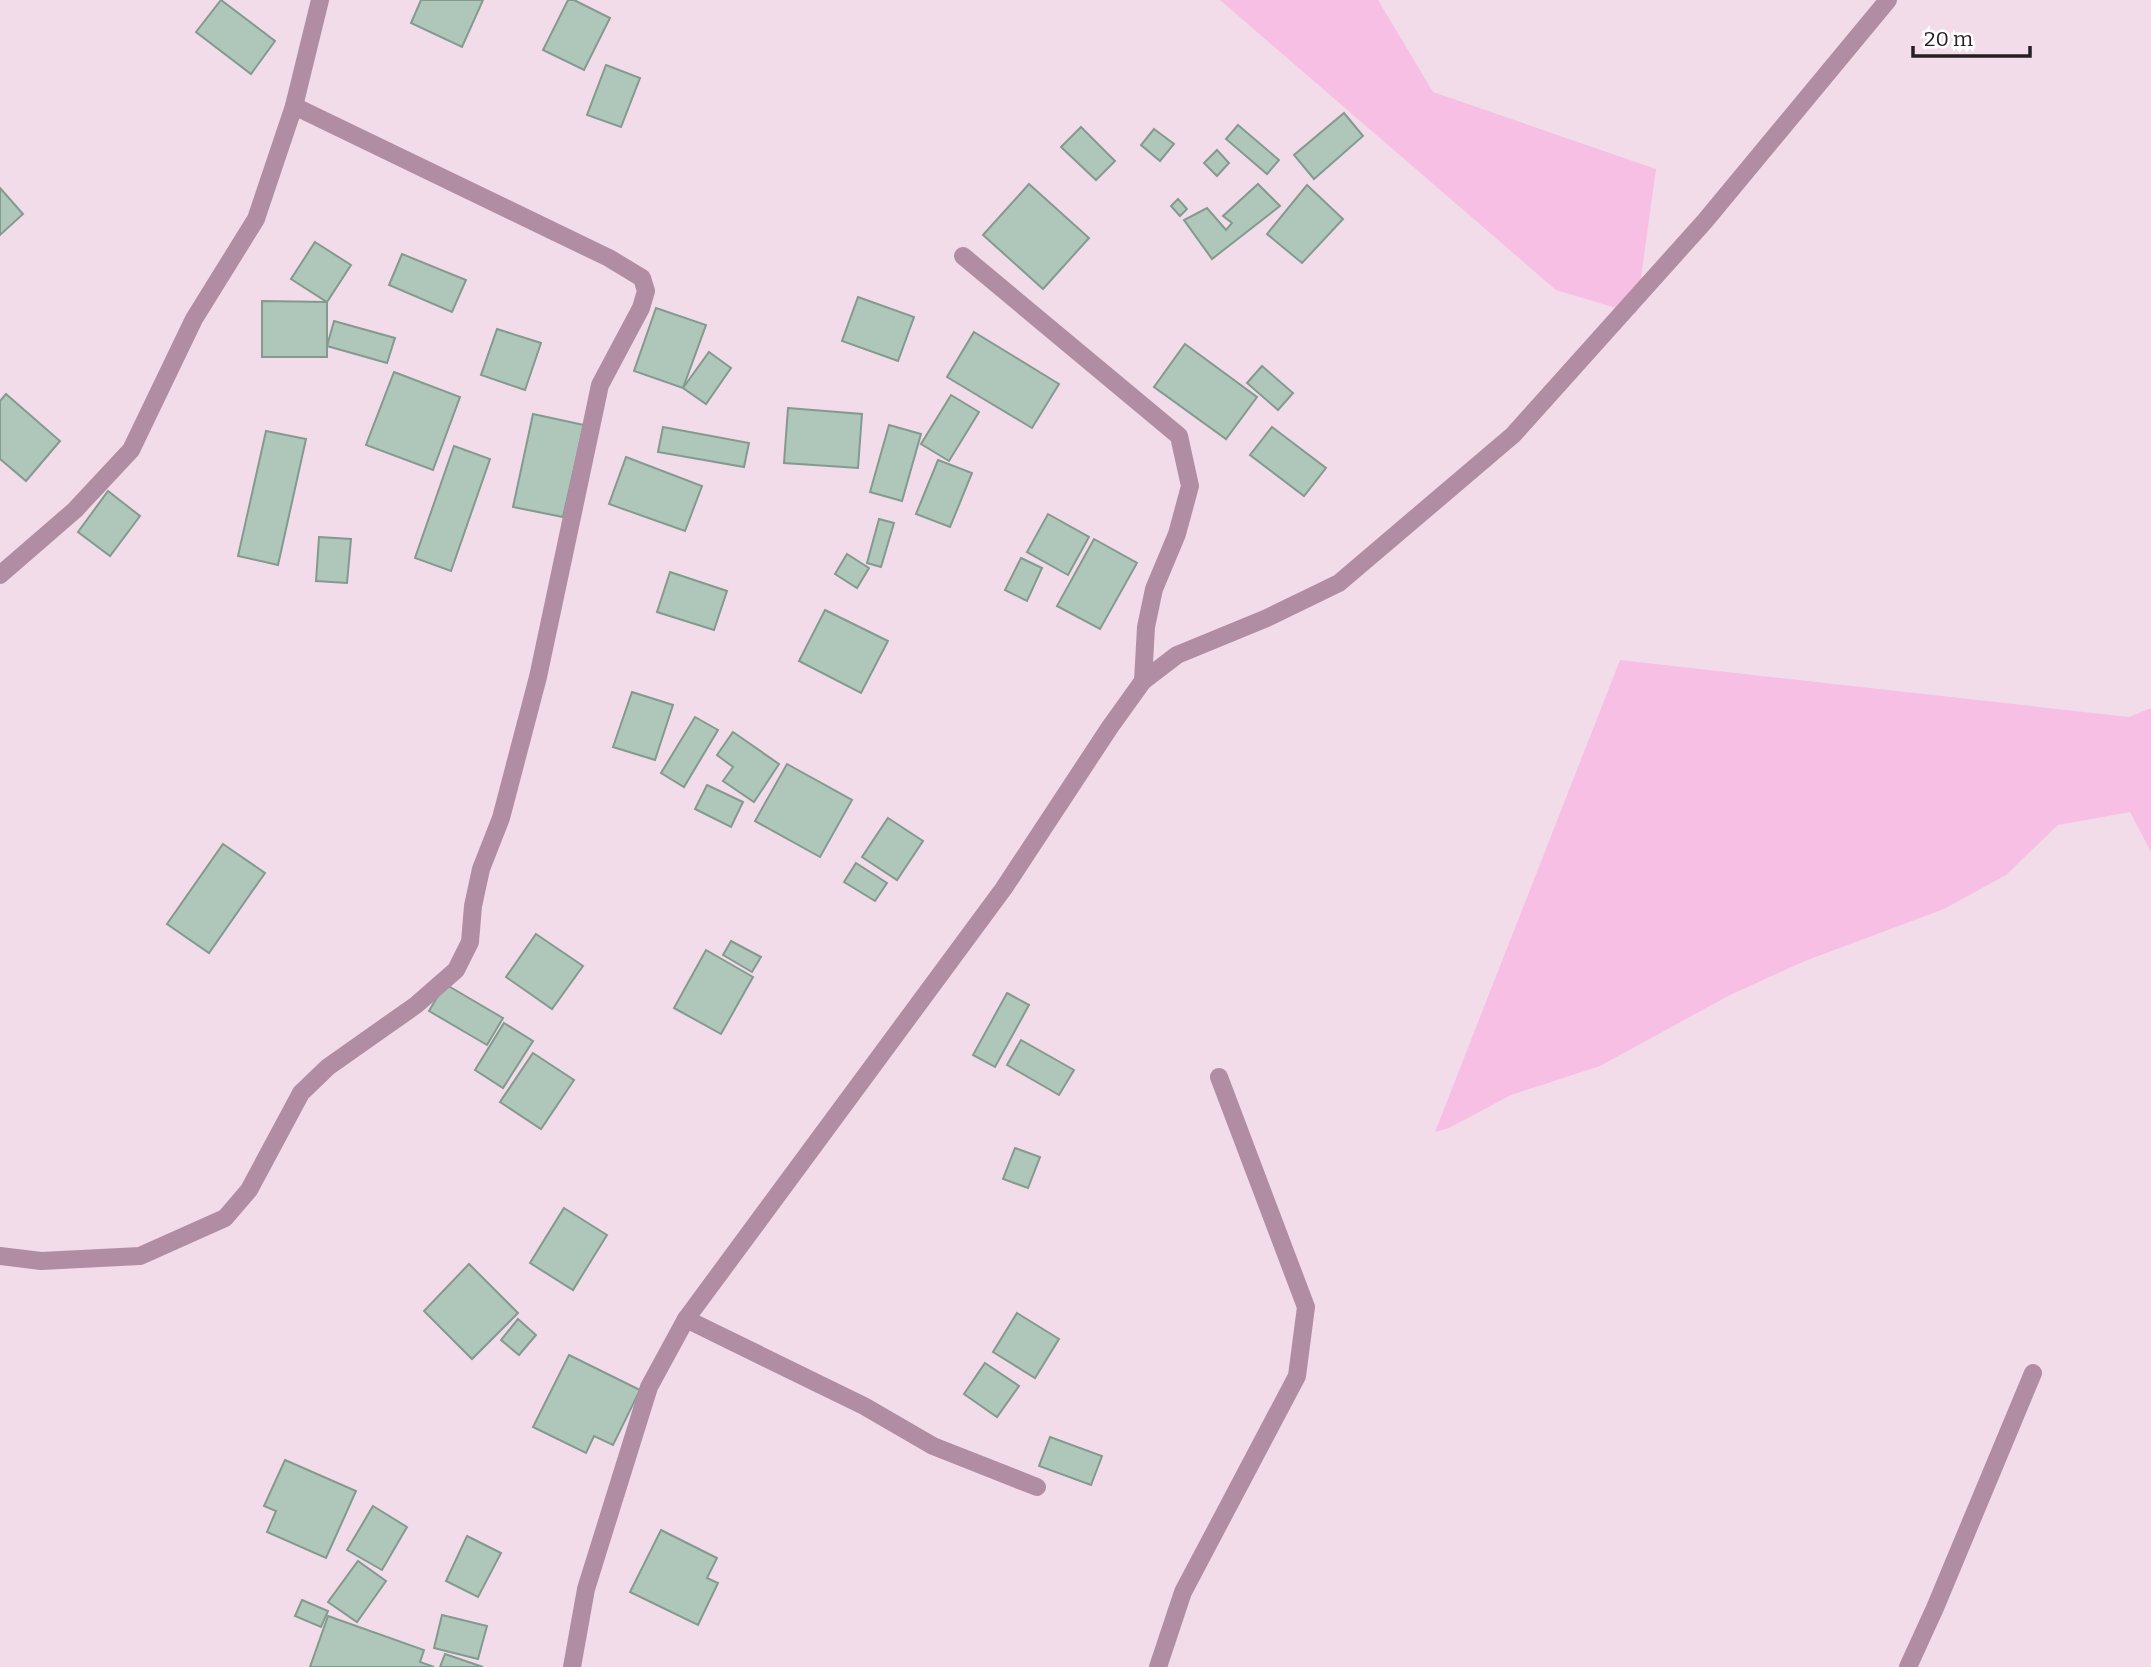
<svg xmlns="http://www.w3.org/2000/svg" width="2151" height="1667" font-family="Bitter,serif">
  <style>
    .green { fill: #f8bfe4 }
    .building { fill: #afc6bb; stroke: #849a8f; stroke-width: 2 }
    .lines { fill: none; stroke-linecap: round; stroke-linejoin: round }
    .minor { stroke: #b18da4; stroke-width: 18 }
  </style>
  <rect width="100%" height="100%" fill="#f2dce9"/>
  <g class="green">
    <polygon points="1220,0 1378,0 1433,92 1656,169 1636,314 1556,290"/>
    <polygon points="1620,660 2129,717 2151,708 2151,852 2130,812 2058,825 2006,875 1944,909 1805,961 1730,995 1600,1066 1511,1095 1449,1128 1435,1132"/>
  </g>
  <g class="building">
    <polygon points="221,0 275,41 251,74 196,32"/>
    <polygon points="421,0 483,0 462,47 411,23"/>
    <polygon points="568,0 574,0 610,18 584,70 543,50"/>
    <polygon points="606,65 640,78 621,127 587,115"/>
    <polygon points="1344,113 1363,136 1314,179 1294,155"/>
    <polygon points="1238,125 1279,160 1267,174 1226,139"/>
    <polygon points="1081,127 1115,161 1096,180 1061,147"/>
    <polygon points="1154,129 1174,144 1160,161 1141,145"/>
    <polygon points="1217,150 1229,163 1217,176 1204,163"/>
    <polygon points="1029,184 1089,238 1043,289 983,235"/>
    <polygon points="1258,184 1280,206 1212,259 1184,220 1207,208 1226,230 1232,223 1223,216"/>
    <polygon points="1307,185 1343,219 1302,263 1267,234"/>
    <polygon points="0,188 23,214 0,235"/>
    <polygon points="1178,199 1187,209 1180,216 1171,206"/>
    <polygon points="315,242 351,265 327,302 291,279"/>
    <polygon points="402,254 466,280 452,312 389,285"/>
    <polygon points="858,297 914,317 898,361 842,341"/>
    <polygon points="262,301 327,302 327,357 262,357"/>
    <polygon points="656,308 706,325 683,388 634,371"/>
    <polygon points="334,321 395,338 387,363 327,346"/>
    <polygon points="497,329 541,343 525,390 481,375"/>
    <polygon points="974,332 1059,384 1032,428 947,377"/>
    <polygon points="1185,344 1257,397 1226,439 1154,387"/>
    <polygon points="709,352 731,368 706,404 683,388"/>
    <polygon points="1262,366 1293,393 1278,410 1247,383"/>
    <polygon points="394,372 460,397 433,470 366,445"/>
    <polygon points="6,394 60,441 26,481 0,459 0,401"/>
    <polygon points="951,395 979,412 949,461 921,444"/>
    <polygon points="788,408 862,414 858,468 784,463"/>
    <polygon points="533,414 584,425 563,517 513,507"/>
    <polygon points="889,425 921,434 902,501 870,492"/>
    <polygon points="663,427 749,443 744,467 658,452"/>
    <polygon points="1272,427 1326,468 1304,496 1250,455"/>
    <polygon points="266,431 306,439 278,565 238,556"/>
    <polygon points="454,446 490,459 451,571 415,558"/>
    <polygon points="626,457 702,486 685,531 609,504"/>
    <polygon points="938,460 972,473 950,527 916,514"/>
    <polygon points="108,491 140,516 110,556 78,532"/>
    <polygon points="1048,514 1089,537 1068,575 1027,552"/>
    <polygon points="879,519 894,523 881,567 867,563"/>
    <polygon points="319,537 351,539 347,583 316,581"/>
    <polygon points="1094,539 1137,563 1100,629 1057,606"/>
    <polygon points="847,554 869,568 857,588 835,574"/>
    <polygon points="1021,558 1042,568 1027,601 1005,590"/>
    <polygon points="670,572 727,591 714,630 657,612"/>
    <polygon points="825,610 888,641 861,693 799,661"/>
    <polygon points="632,692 673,705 655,760 613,747"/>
    <polygon points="695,717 718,730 684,787 661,773"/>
    <polygon points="733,732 779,764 754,802 723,781 733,767 717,755"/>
    <polygon points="787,764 852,800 820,857 755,821"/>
    <polygon points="707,785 743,802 731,827 695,809"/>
    <polygon points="888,818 923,841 897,880 862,857"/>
    <polygon points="223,844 265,873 209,953 167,924"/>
    <polygon points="856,863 887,883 875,901 844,882"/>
    <polygon points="536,934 583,966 552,1009 506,977"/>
    <polygon points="731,941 761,957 752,972 723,955"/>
    <polygon points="706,950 753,977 721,1034 674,1008"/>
    <polygon points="445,984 503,1018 487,1045 429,1011"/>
    <polygon points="1007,993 1029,1005 995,1067 973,1055"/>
    <polygon points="504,1023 533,1041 503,1088 475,1070"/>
    <polygon points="1021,1040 1074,1070 1059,1095 1007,1065"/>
    <polygon points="533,1053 574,1080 541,1129 500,1102"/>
    <polygon points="1015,1148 1040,1157 1028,1188 1003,1179"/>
    <polygon points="564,1208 607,1235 573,1290 530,1263"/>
    <polygon points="469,1264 518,1313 472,1359 424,1311"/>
    <polygon points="1017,1313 1059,1339 1035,1378 993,1352"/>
    <polygon points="518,1319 536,1335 519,1355 501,1340"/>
    <polygon points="569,1355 640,1390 613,1445 594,1436 586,1453 533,1427"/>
    <polygon points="985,1363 1019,1386 997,1417 964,1394"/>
    <polygon points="1050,1437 1102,1456 1091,1485 1039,1466"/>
    <polygon points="285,1460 356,1491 326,1558 267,1532 276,1511 264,1506"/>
    <polygon points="373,1506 407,1527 382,1570 347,1550"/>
    <polygon points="661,1530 717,1558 707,1578 718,1583 698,1625 630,1592"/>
    <polygon points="467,1536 501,1553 478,1597 446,1581"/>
    <polygon points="358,1561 386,1581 357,1622 328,1602"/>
    <polygon points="302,1600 328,1611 321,1627 295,1616"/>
    <polygon points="442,1615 487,1626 478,1659 434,1648"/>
    <polygon points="328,1616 424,1650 420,1662 434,1667 310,1667"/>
    <polygon points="445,1654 483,1667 440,1667"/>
  </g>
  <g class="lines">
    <g class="minor">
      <polyline points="963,256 1179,436 1190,486 1177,534 1154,589 1146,627 1143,681"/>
      <polyline points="0,575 75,510 131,450 194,319 256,219 294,106 320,0"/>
      <polyline points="0,1256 41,1261 140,1256 225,1218 249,1190 301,1093 328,1067 416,1005 456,970 470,942 473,906 481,869 501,818 538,677 600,385 641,308 646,291 642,278 609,258 294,106"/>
      <polyline points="686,1319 864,1406 933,1446 1037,1487"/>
      <polyline points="572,1667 586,1589 649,1387 686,1319 1004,888 1110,727 1143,681 1177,655 1267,618 1339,583 1513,435 1705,221 1888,0"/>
      <polyline points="1158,1667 1183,1592 1297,1376 1306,1307 1219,1077"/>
      <polyline points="1908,1667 1935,1608 2033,1373"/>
    </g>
  </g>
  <path d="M1913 46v10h117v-10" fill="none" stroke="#251e22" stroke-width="3.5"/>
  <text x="1924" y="46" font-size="21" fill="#251e22" stroke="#ffffff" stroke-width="5" paint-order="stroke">20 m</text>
</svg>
